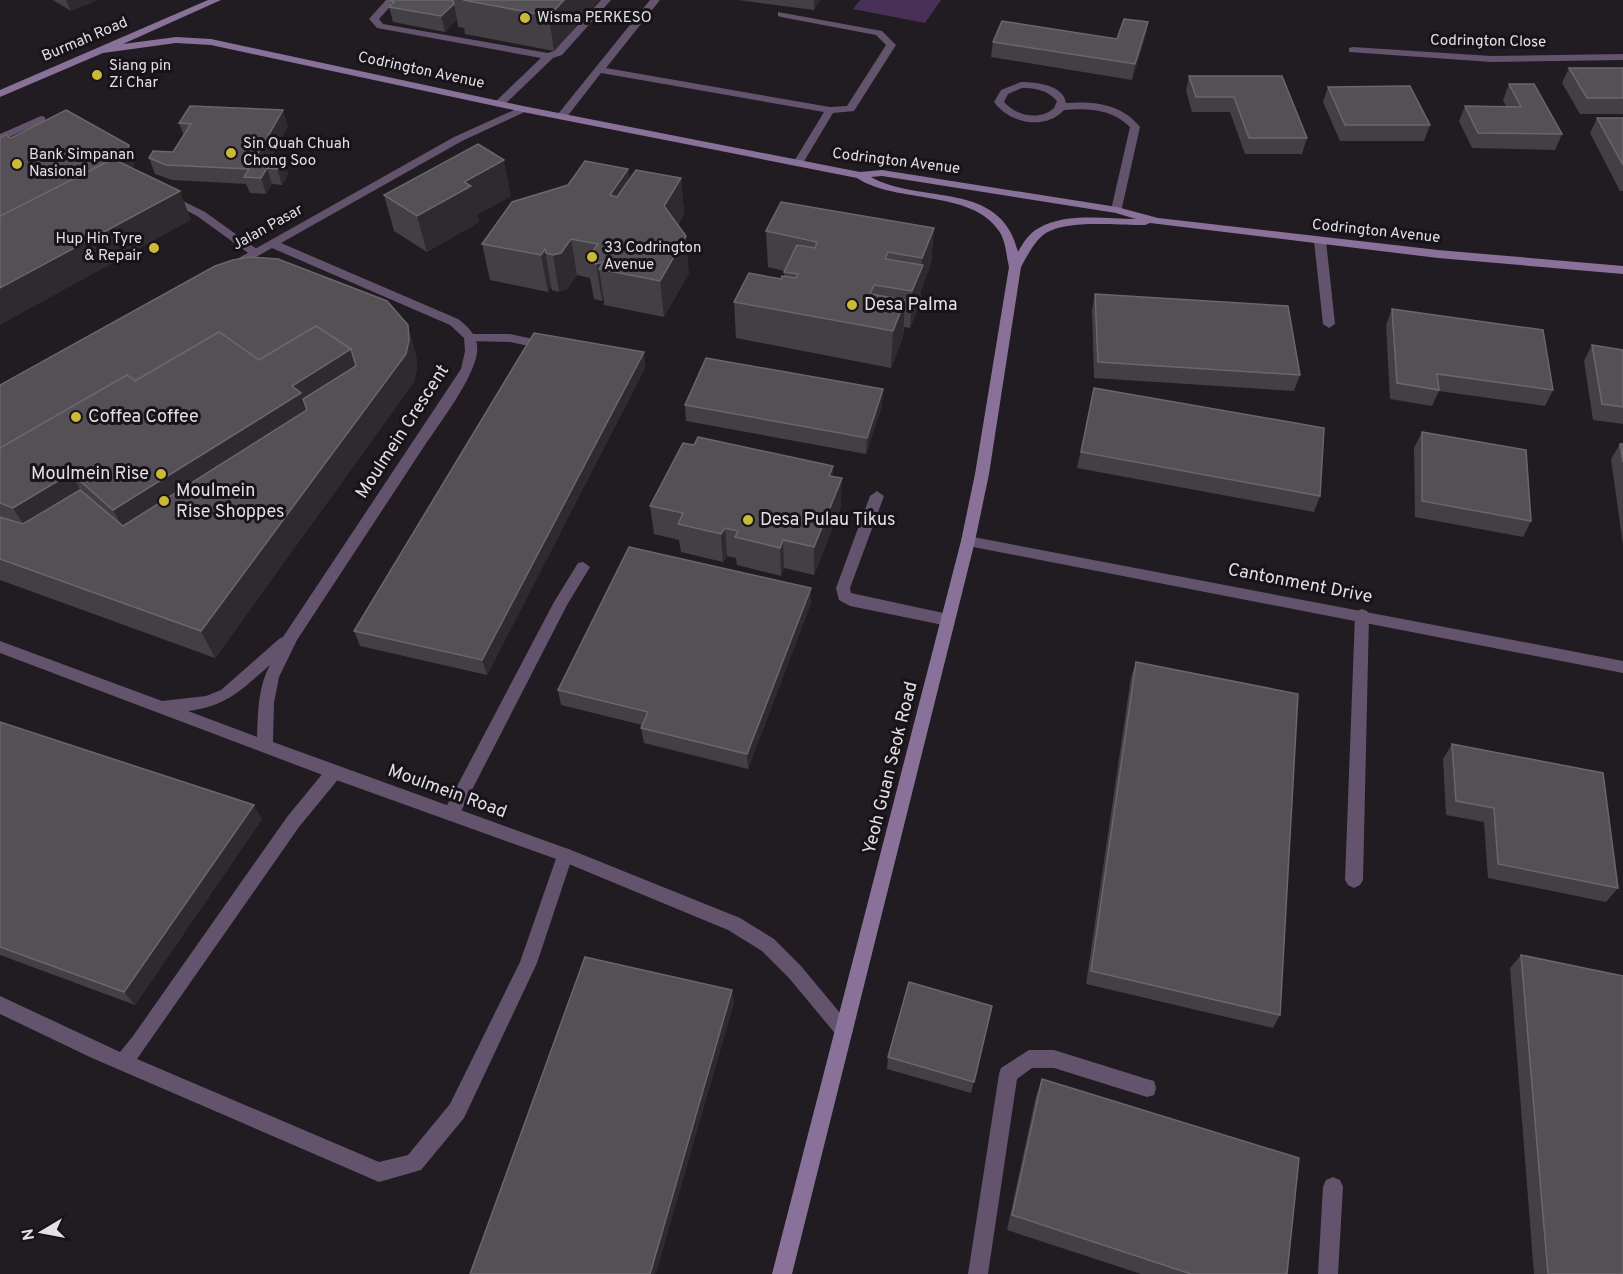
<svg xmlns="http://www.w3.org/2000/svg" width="1623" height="1274" font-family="Overpass,sans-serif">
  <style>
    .green { fill: #483057 }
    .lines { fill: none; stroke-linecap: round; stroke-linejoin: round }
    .lane { fill: #63536d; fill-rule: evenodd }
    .street { fill: #63536d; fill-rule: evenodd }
    .secondary { fill: #8a719a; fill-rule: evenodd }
    .wall { fill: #433f45 }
    .shaded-wall { fill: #2e2a30 }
    .building { fill: #545056; stroke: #6a676c; stroke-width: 1.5 }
    .poi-dot { fill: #cbba39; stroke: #171319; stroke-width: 2 }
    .labels { text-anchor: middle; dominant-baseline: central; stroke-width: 6; stroke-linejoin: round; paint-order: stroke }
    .far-poi-label { font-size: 15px; fill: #e2e0e4; stroke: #171319; text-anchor: start }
    .far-street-label { font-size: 15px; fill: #e2e0e4; stroke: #171319 }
    .poi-label { font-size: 18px; fill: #e2e0e4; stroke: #171319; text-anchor: start }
    .street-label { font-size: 18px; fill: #e2e0e4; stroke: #171319 }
  </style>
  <rect width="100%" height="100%" fill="#201c22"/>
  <polygon class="green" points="860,0 941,0 925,23 853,9"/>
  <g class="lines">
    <g class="lane">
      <polygon points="386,0 396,0 379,19 383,24 548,53 554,51 601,0 611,0 562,55 553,58 503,106 495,106 495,102 541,58 377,28 369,19"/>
      <polygon points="650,0 660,0 606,68 830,107 847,106 886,45 876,35 781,17 778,16 778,12 882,31 896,45 854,111 833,113 803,163 798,166 793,163 824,112 601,73 566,118 558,118 558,114"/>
      <path d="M 1021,82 C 1036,82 1064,85 1066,103 C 1094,101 1122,104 1140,127 L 1121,212 L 1113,212 L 1111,210 L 1130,127 C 1112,109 1088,108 1064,110 C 1045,131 1009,123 994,102 L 1001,90 ZM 1022,88 C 1036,88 1047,90 1057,101 L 1054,108 C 1040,121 1016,116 1004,102 L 1008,94 Z"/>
      <polygon points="41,116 45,117 45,121 0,141 0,134"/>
      <polygon points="169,194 205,212 261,252 259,255 251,255 197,216 165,199 165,195"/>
      <polygon points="1320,237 1326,241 1335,324 1329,328 1323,324 1314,241"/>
      <polygon points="470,334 510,334 552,343 554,346 548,350 510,342 466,341 464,338 466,335"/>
      <polygon points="877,491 884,496 850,588 851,593 948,614 953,616 955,620 953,624 948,626 850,606 839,600 836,588 870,496"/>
      <polygon points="583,562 590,567 567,605 457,819 451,821 445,819 443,814 445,809 554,602 578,563"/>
      <polygon points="1362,609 1367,611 1369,615 1363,880 1360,885 1354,888 1348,885 1345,880 1355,615 1357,611"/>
      <polygon points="334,765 340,767 342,772 340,777 299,827 137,1059 379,1162 408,1155 450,1104 520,962 559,850 565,848 571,850 573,855 537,963 464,1118 421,1170 379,1182 92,1058 0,1014 0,996 120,1052 133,1036 287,817 328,767"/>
      <polygon points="1029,1050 1054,1050 1147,1079 1154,1081 1156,1088 1154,1095 1147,1097 1054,1068 1032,1068 1017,1079 988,1274 968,1274 999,1074 1001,1068"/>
      <polygon points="1333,1177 1340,1180 1343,1187 1338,1274 1318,1274 1323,1187 1326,1180"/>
    </g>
    <g class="street">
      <polygon points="1353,47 1491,56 1623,54 1623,60 1491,62 1349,52 1349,48"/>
      <path d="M 523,106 L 528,109 L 527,111 L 462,141 L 281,243 L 458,319 C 470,328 479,337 477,353 C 473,380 439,424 423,448 C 381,512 339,576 297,640 L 279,677 L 274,703 L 273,742 L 571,850 L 740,918 L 774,939 L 801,966 L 850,1025 L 853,1031 L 850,1037 L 844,1040 L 838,1037 L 789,978 L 762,951 L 728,930 L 559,860 L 328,777 L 0,653 L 0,641 L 162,701 L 206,696 L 221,690 L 279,639 L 283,637 L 461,369 L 465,351 L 464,338 L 450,325 L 272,248 L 231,271 L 223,271 L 221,268 L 454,137 ZM 270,665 C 258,687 258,711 257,737 L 188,711 C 227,706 241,690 270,665 Z"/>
      <polygon points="968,536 1623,661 1623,673 963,545 961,541 963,537"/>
    </g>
    <path class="secondary" d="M 208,0 L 221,0 L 123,44 L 176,37 L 211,39 L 523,106 L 860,172 L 882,170 L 1117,207 L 1158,218 L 1438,250 L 1623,266 L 1623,274 L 1438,258 L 1150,223 L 1145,225 C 1119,226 1063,218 1042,236 C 1033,244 1027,256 1021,267 L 989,474 L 975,541 L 792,1274 L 772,1274 L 961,541 L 975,474 L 1009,267 C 1006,255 1006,241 999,231 C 971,189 896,204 857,178 L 523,112 L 211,45 L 176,43 L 103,53 L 0,97 L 0,90 ZM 882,176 L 1116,213 L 1136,219 C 1106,219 1066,212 1039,228 C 1029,233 1023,243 1018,252 C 1001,179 920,205 871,177 Z"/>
  </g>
  <g class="wall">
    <polygon points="53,0 97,0 71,11"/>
    <polygon points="391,0 599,0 554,51 465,34 464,28 458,27 457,19 445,32 393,22 389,7 391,6 390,1"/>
    <polygon points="738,0 820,0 814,10"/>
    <polygon points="1148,22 1145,38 1132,80 991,57 993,42 1117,39"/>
    <polygon points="1569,68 1623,68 1623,114 1580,114 1562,83"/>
    <polygon points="1189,76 1282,76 1307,138 1302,154 1245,154 1230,112 1192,112 1186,91"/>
    <polygon points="1509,84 1562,134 1555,150 1472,148 1459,121 1465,106 1506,106 1503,100"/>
    <polygon points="1328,87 1430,125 1424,141 1340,141 1323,102"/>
    <polygon points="1597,118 1623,118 1623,191 1620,191 1590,133"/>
    <polygon points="179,123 288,126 270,158 288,174 282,185 272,184 266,194 250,193 246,184 172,180 155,174 149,158 173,152 184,136"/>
    <polygon points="628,169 629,180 681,178 684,214 678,225 689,273 664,317 604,305 604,300 602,301 594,299 590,278 577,275 567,289 559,292 552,290 551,286 548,292 490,280 482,244"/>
    <polygon points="384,195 511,196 477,215 479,222 427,252 394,231"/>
    <polygon points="934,228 931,264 921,290 920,302 910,328 904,327 903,337 891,368 736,338 734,302 781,279 784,276 784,271 768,267 766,231"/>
    <polygon points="1095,294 1300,375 1294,391 1094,378 1092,310"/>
    <polygon points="1392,309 1553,390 1545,406 1439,391 1432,406 1390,399 1386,325"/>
    <polygon points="1592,345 1623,350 1623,424 1593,420 1584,361"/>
    <polygon points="644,352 645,368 487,675 360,646 354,631"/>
    <polygon points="416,354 417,368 414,382 215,658 0,580 0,385"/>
    <polygon points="1094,388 1320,496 1314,512 1077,468"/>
    <polygon points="883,389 882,405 866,454 686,421 685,405"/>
    <polygon points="1422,432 1531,521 1523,537 1415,517 1414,448"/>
    <polygon points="1620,444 1623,444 1623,545 1611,459"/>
    <polygon points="694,445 833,466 833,477 841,507 814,575 784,568 781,576 737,565 736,558 727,556 723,562 681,552 679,540 654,534 650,506"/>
    <polygon points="811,603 748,769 644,743 641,728 642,725 561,705 558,690"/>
    <polygon points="1136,662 1280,1015 1273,1028 1086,984 1131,677"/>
    <polygon points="0,722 262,819 135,1005 0,955"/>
    <polygon points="1452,744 1618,888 1606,902 1488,878 1484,822 1446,815 1443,759"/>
    <polygon points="1521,955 1623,1274 1534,1274 1510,968"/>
    <polygon points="992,1006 971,1093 887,1069 888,1057"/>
    <polygon points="1042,1079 1287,1274 1141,1274 1007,1230 1036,1096"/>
  </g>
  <g class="shaded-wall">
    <polygon points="66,0 97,0 71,11"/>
    <polygon points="564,0 599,0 554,51 549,16"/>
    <polygon points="814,0 820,0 814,10"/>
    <polygon points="454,4 457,19 445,32 441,16"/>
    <polygon points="1148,22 1145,38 1132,80 1135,64"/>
    <polygon points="283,110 288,126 261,173 256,157"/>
    <polygon points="129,145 135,161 133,168 0,236"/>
    <polygon points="283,159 288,174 282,185 277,169"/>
    <polygon points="504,160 511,196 477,215 479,222 427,252 417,216 464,182"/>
    <polygon points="267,168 272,184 266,194 261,178"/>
    <polygon points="628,169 632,205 610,195"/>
    <polygon points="681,178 684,214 667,242 664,206"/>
    <polygon points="180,191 191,220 0,325 0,288"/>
    <polygon points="934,228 931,264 921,290 920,302 910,328 912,291 921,269 922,258"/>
    <polygon points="686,236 689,273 664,317 660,281"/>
    <polygon points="571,239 577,275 567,289 559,292 553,255"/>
    <polygon points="545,249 551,286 548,292 541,255"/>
    <polygon points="603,262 599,269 604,300 602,301 596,264"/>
    <polygon points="905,300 903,337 891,368 893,331"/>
    <polygon points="408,325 416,354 417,368 414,382 215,658 201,631"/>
    <polygon points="351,349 365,395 138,554 113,510 266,377"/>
    <polygon points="644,352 645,368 487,675 482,660"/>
    <polygon points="883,389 882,405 866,454 867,438"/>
    <polygon points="833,466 833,495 829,476"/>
    <polygon points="71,473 96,518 41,552 13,508"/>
    <polygon points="842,478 841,507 814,575 814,547"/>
    <polygon points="725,528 727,556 723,562 721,534"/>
    <polygon points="783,540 784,568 781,576 780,548"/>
    <polygon points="811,588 811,603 748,769 747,754"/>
    <polygon points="254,805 262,819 135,1005 124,992"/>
    <polygon points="732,990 734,1003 656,1274 650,1274"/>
  </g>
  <g class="building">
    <polygon points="391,0 453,0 454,4 441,16 389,7 394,2 390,1"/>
    <polygon points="463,0 564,0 549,16"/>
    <polygon points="1124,19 1148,22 1135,64 993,42 1002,21 1117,39"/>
    <polygon points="1569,68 1623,68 1623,98 1587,98"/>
    <polygon points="1189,76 1282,76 1307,138 1249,138 1234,97 1196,97"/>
    <polygon points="1509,84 1534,84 1562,134 1478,133 1465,106 1521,107"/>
    <polygon points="1410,86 1430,125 1345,125 1328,87"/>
    <polygon points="190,106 283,110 256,157 283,159 277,169 267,168 261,178 244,177 249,169 166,165 149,158 153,151 173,152 191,124 179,123"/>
    <polygon points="66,110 129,145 127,152 0,216 0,138 6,135 11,138"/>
    <polygon points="1597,118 1623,118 1623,165"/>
    <polygon points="478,144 504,160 464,182 471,186 417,216 384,195"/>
    <polygon points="113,159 180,191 0,288 0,216"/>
    <polygon points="585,161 628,169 610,195 617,197 636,170 681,178 664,206 686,236 660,281 599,269 603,262 596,264 589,262 587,259 598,244 571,239 561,253 553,255 546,253 545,249 541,255 482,244 512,202 568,185"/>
    <polygon points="781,202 934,228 922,258 888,252 885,259 923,265 912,291 874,285 870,294 905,300 893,331 734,302 749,273 781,279 782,276 796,278 798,274 784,272 797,245 815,248 817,242 766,231"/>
    <polygon points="250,257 278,259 387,301 408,325 409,340 406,354 201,631 0,559 0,517 23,524 80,490 123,526 307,410 303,399 356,366 351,349 316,326 259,360 219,332 135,381 127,375 0,448 0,385 215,266 233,260"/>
    <polygon points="1095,294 1288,306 1300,375 1098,362"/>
    <polygon points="1392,309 1543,330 1553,390 1437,374 1439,390 1397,383"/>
    <polygon points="316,326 351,349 292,386 301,393 113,510 71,473 13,508 0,503 0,448 127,375 135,381 219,332 259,360"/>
    <polygon points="534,333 644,352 482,660 354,631"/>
    <polygon points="1592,345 1623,350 1623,407 1602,404"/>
    <polygon points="706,358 883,389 867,438 685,405"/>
    <polygon points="1094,388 1324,428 1320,496 1081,452"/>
    <polygon points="1422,432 1526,450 1531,521 1422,501"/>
    <polygon points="698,437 833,466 829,476 842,478 814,547 783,540 780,548 735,537 738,531 725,528 721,534 678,524 683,513 650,506 683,443 694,445"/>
    <polygon points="1620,444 1623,444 1623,462"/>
    <polygon points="629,547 811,588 747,754 641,728 648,712 558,690"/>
    <polygon points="1136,662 1298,694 1280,1015 1091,971"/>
    <polygon points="0,722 254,805 124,992 0,947"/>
    <polygon points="1452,744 1603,773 1618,888 1498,864 1494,808 1456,801"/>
    <polygon points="1521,955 1623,976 1623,1274 1548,1274"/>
    <polygon points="585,957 732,990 650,1274 470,1274"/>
    <polygon points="909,982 992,1006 974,1082 888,1057"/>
    <polygon points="1042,1079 1299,1158 1287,1274 1191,1274 1012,1215"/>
  </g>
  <g class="poi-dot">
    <circle cx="525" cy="18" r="6"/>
    <circle cx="97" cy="75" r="6"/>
    <circle cx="231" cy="153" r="6"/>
    <circle cx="17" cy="164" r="6"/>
    <circle cx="154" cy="248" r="6"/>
    <circle cx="592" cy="257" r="6"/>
    <circle cx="852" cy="305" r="6"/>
    <circle cx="76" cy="417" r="6"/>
    <circle cx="161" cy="474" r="6"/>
    <circle cx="164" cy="501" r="6"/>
    <circle cx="748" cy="520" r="6"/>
  </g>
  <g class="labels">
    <g class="far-poi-label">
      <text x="537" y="18">Wisma PERKESO</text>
      <text x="109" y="66">Siang pin<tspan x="109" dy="17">Zi Char</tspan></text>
      <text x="243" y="144">Sin Quah Chuah<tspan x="243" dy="17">Chong Soo</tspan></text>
      <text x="29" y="155">Bank Simpanan<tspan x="29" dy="17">Nasional</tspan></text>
      <text x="142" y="239" text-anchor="end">Hup Hin Tyre<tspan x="142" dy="17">&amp; Repair</tspan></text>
      <text x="604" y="248">33 Codrington<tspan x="604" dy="17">Avenue</tspan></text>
    </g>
    <g class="far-street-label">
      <text transform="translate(85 40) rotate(-23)">Burmah Road</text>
      <text transform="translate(1488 42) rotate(1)">Codrington Close</text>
      <text transform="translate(421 71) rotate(12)">Codrington Avenue</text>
      <text transform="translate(896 162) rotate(7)">Codrington Avenue</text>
      <text transform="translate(268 228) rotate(-29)">Jalan Pasar</text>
      <text transform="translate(1376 232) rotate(6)">Codrington Avenue</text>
    </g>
    <g class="poi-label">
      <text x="864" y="305">Desa Palma</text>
      <text x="88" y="417">Coffea Coffee</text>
      <text x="149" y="474" text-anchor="end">Moulmein Rise</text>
      <text x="176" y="491">Moulmein<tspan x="176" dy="21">Rise Shoppes</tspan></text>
      <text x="760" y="520">Desa Pulau Tikus</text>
    </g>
    <g class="street-label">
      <text transform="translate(403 432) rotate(-57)">Moulmein Crescent</text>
      <text transform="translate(1300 584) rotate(11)">Cantonment Drive</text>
      <text transform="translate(891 768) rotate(-76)">Yeoh Guan Seok Road</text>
      <text transform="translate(447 792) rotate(20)">Moulmein Road</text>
    </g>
  </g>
  <g transform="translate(42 1232) rotate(260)" stroke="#171319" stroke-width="4.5" paint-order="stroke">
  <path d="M0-4.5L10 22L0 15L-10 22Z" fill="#e2e0e4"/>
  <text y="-9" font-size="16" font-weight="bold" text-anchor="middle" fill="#e2e0e4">N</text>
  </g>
</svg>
